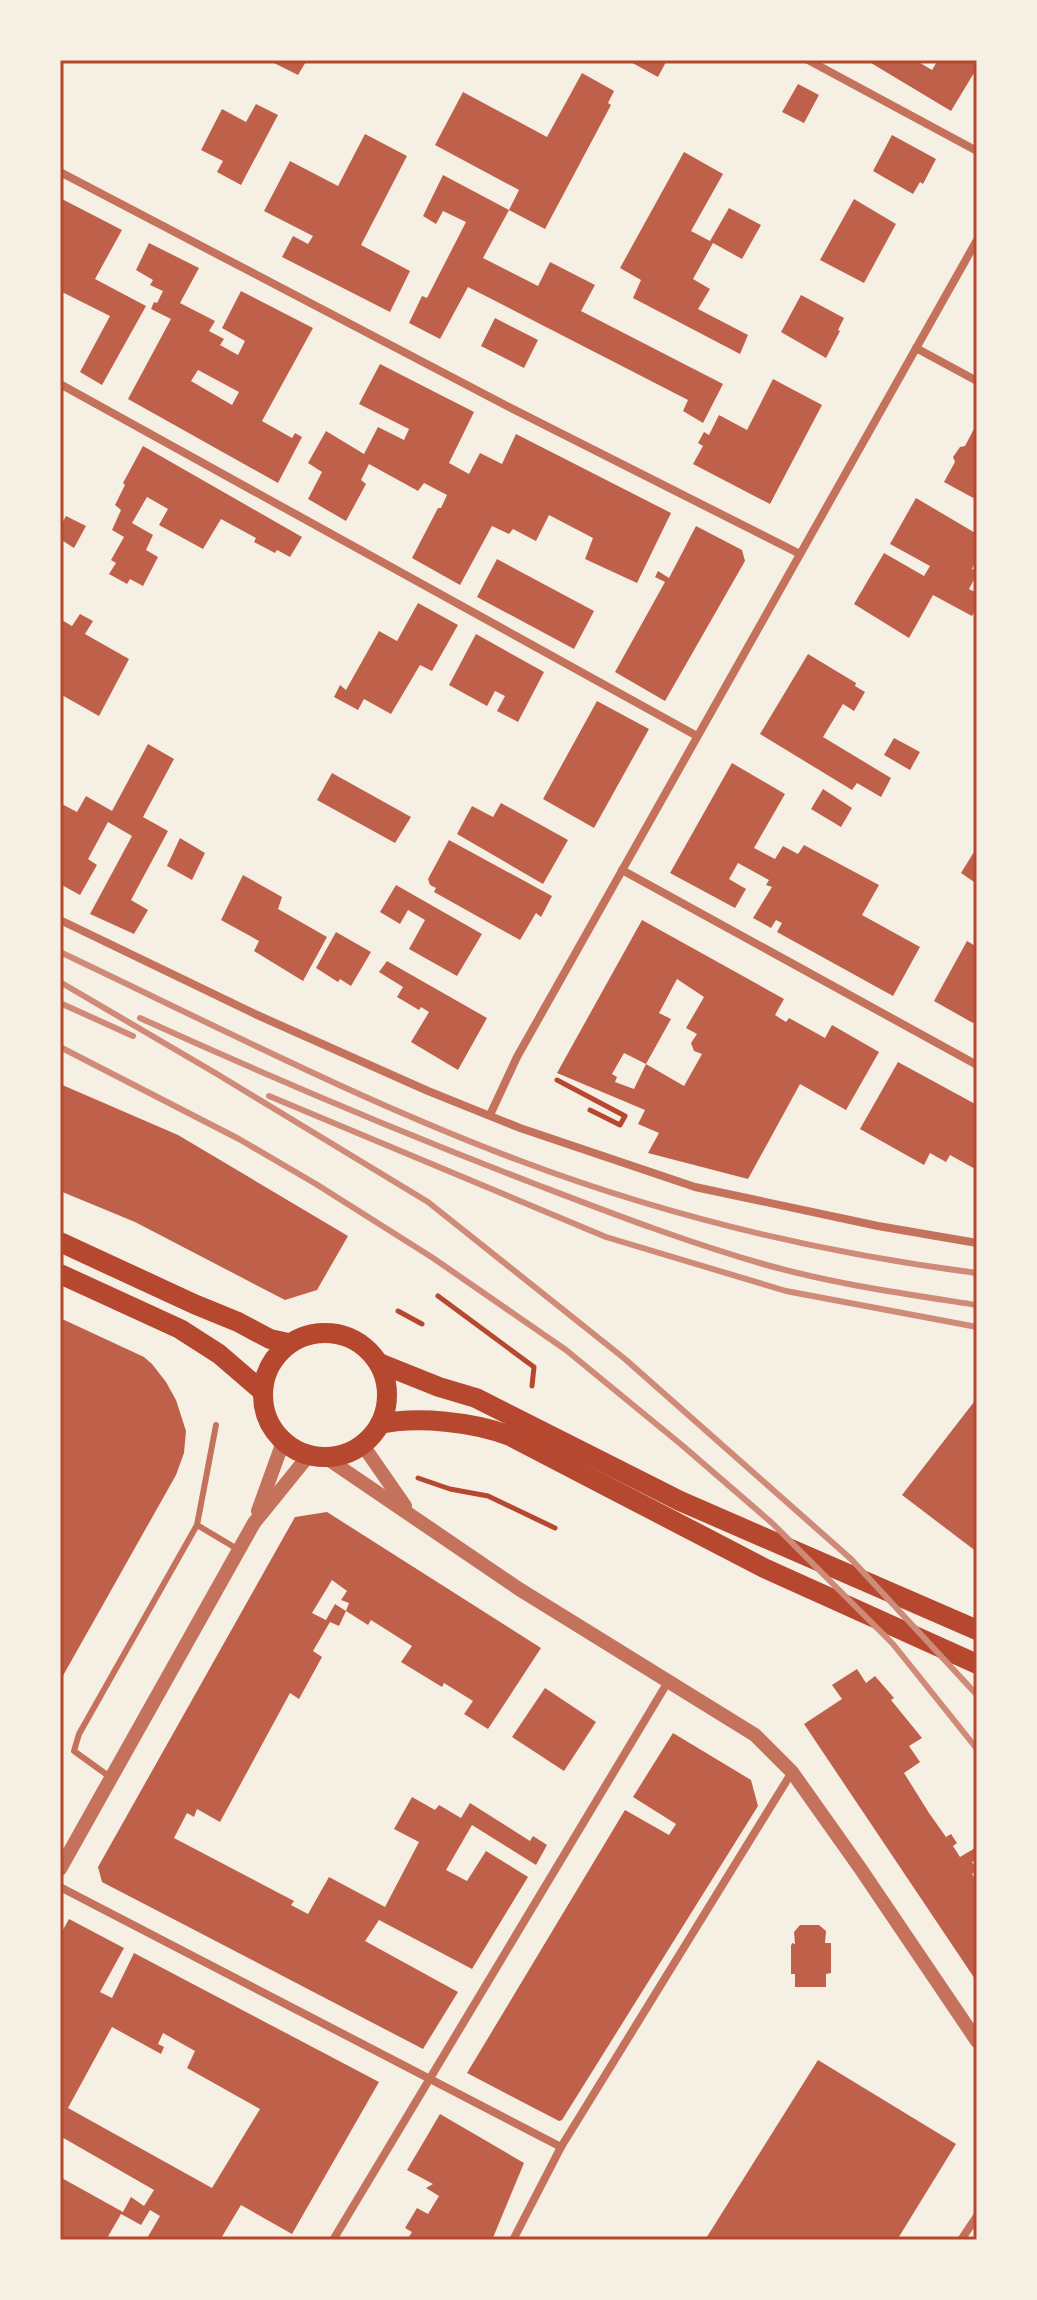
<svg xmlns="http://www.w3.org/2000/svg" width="1037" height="2300" font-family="Ubuntu,sans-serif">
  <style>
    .building { fill: #bf614a; fill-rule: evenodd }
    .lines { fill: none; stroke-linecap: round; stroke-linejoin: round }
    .path { stroke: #b5482f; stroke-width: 5 }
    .service { stroke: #c5725c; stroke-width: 6 }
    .minor { stroke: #c5725c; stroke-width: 8 }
    .tertiary { stroke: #c5725c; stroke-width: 14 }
    .primary { stroke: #b5482f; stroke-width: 20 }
    .rail { stroke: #cf8b77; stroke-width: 6 }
    .neatline { fill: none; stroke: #b5482f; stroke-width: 3 }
  </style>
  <rect width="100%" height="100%" fill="#f6efe4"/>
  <g class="building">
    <polygon points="268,60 307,60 298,75"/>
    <polygon points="627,60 667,60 658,77"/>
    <polygon points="866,60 915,60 932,70 938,60 976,60 977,68 951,111"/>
    <polygon points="582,73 614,91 608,103 611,105 545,229 509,210 519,190 435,145 463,92 547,137"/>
    <polygon points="798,84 819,95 804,123 782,112"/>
    <polygon points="256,104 278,115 241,185 217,172 223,161 201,150 222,109 246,122"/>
    <polygon points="365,134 407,156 361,245 410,271 390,312 282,257 293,236 308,244 313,236 264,211 290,161 338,186"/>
    <polygon points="892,135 936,159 923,184 920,182 913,194 873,171"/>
    <polygon points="684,152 723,174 691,231 710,241 729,208 761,225 742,259 713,243 693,279 710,289 698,309 748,335 740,354 633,298 641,280 620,268"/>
    <polygon points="443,175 509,210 483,258 538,286 550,262 595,285 581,311 723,384 703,423 683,411 688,400 468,287 440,339 409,323 422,296 427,298 466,222 443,211 436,224 423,216"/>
    <polygon points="60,198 122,230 95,279 146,306 102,385 80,372 110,316 60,291"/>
    <polygon points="854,199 896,224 864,283 820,260"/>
    <path d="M 149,243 L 199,268 L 180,303 L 215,321 L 209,331 L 224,339 L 220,345 L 238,355 L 245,341 L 222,328 L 241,291 L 313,328 L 262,421 L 292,438 L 295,433 L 302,437 L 278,483 L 128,399 L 171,319 L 151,309 L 154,302 L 157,303 L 163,291 L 150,285 L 153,280 L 136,270 ZM 198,370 L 239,392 L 232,405 L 191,381 Z"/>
    <polygon points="801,295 844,318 838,330 840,331 826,358 781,332"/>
    <polygon points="495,318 538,340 524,368 481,346"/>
    <polygon points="380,364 474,412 449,463 469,474 480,453 502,464 516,434 671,513 637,583 585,559 593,538 549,515 536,541 513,529 509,534 492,526 460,585 412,558 438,508 441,508 447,495 424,483 418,491 369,464 361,480 366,484 346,521 308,499 322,472 308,463 326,431 364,454 378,427 404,440 409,429 359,404"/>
    <polygon points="773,379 822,405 770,504 693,464 703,446 698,443 704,432 709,435 719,415 747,430"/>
    <polygon points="977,423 977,500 944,482 955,462 953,457 960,447 965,446"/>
    <polygon points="143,446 302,537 290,557 277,550 275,553 254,542 256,538 221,519 203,549 159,525 168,509 147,497 132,523 153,535 146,550 158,557 143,586 130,579 127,584 109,574 116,563 111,560 124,537 112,530 121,510 115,505 125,485 123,483"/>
    <polygon points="916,498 977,534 977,558 972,569 977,571 977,574 969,589 977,593 977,608 972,616 933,595 909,638 854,604 884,553 924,576 930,566 890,544"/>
    <polygon points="66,516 86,526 74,548 60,539 60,527"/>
    <polygon points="696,526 742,550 745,561 665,701 615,672 665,582 655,577 658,571 669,578"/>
    <polygon points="497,559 594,611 574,649 477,597"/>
    <polygon points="418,603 458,625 432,671 420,665 391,714 364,699 358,710 334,697 340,685 346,690 379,631 397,641"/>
    <polygon points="80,614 93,621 85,634 129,659 99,716 60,694 60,619 72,626"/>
    <polygon points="476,634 544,672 518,722 497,711 505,696 495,691 487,706 449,685"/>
    <polygon points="808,654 856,683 855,686 865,692 854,711 843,704 823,737 891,778 881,797 857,783 852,790 760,734"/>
    <polygon points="597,701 649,729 594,828 543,799"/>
    <polygon points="894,738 920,752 910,770 884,755"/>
    <polygon points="148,744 174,759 143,817 168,831 131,900 148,910 134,934 90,914 132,836 108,822 88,859 97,865 80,895 60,884 60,803 77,812 86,796 112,811"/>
    <polygon points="732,763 785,794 754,848 775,859 783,846 798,854 804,845 879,885 862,915 920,947 893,996 777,932 782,923 776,920 771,928 753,918 772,887 766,885 769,880 738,863 729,879 746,889 735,908 670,873"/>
    <polygon points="332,773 411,817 395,843 317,800"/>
    <polygon points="823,789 852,808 841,827 811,809"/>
    <polygon points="501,803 568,840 543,884 457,834 472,806 493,817"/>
    <polygon points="180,838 205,853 192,880 167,866"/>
    <polygon points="449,840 552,896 541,917 536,913 520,940 434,892 436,888 430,885 428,879"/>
    <polygon points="977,847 977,884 961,873"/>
    <polygon points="243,875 282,897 278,909 327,937 303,981 254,951 259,941 221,920"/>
    <polygon points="396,885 482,934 457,976 409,949 425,920 408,910 400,924 380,912"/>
    <path d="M 642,920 L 784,999 L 775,1015 L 786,1022 L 789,1018 L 825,1038 L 832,1025 L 879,1052 L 846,1110 L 800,1084 L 748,1179 L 648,1153 L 659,1133 L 638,1124 L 645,1110 L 557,1073 ZM 677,979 L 704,997 L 686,1028 L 697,1034 L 691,1043 L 694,1051 L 702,1054 L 684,1086 L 646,1064 L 671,1019 L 659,1013 ZM 624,1053 L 646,1064 L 634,1089 L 615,1082 L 617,1077 L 612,1074 Z"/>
    <polygon points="336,932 371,952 351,986 340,979 338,982 316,968"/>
    <polygon points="967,941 977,947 977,1017 973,1023 934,1001"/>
    <polygon points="387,961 487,1018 458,1070 411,1042 429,1012 421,1007 419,1010 397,997 403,987 379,972"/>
    <polygon points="898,1062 977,1105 977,1170 950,1155 946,1162 930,1153 924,1165 860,1129"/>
    <polygon points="60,1084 178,1135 348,1236 317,1290 285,1300 135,1222 60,1191"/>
    <polygon points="60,1318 144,1357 152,1364 166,1382 176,1400 186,1431 184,1453 176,1475 60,1681"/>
    <polygon points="977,1398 977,1552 902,1495"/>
    <polygon points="327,1512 541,1648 488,1729 464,1714 473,1701 444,1683 442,1687 401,1662 412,1646 371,1620 368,1625 346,1611 349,1603 341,1600 347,1591 332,1580 312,1613 326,1620 335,1604 346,1611 339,1626 330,1622 313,1651 322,1657 299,1699 290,1693 220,1822 197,1809 194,1817 187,1813 174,1838 294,1901 291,1905 308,1914 329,1877 385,1907 419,1842 394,1829 412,1797 435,1810 439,1805 461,1818 470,1803 530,1841 533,1836 547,1845 536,1865 472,1825 446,1870 467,1881 486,1851 528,1877 472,1969 379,1920 365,1941 458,1992 423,2049 102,1882 98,1867 295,1517"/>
    <polygon points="857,1669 866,1683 875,1676 894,1698 891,1700 922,1738 909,1746 920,1762 904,1773 929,1813 946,1837 951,1834 957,1843 953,1846 960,1857 975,1848 977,1851 977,1859 972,1862 977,1870 972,1874 977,1882 977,1982 804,1724 842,1699 832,1685"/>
    <polygon points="545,1688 596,1722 564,1771 512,1737"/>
    <polygon points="673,1733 751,1780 758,1806 562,2120 559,2121 467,2073 625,1810 669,1835 676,1824 633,1797"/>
    <path d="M 69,1919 L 124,1948 L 100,1992 L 112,1998 L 134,1953 L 379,2082 L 292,2234 L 241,2205 L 220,2240 L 146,2240 L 160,2216 L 150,2210 L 141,2225 L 121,2214 L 106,2240 L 60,2240 L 60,2177 L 123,2212 L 131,2197 L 144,2206 L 154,2190 L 60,2136 L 60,1935 ZM 112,2027 L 161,2054 L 164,2047 L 158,2044 L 163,2033 L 195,2051 L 187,2068 L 260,2109 L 212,2188 L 68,2108 Z"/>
    <polygon points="800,1925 819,1925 826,1931 825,1943 831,1943 831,1973 826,1974 826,1987 795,1987 795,1974 791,1974 791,1946 792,1943 795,1944 794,1932"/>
    <polygon points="818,2060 956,2144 897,2240 705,2240"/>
    <polygon points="440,2114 524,2163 492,2240 407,2240 412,2232 405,2228 417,2208 428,2214 439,2196 426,2188 433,2184 407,2170"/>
  </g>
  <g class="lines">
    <g class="path">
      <polyline points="557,1080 625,1116 620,1125 590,1110"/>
      <polyline points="438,1296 534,1367 532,1386"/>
      <polyline points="398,1311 422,1324"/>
      <polyline points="418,1478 450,1489 488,1496 555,1528"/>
    </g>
    <g class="service">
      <polyline points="197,1525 239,1550"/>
      <polyline points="110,1777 74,1751 79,1734 197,1525 216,1425"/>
    </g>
    <g class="minor">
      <polyline points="808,60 977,151"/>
      <polyline points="60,172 507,406 800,554"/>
      <polyline points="916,348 977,381"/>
      <polyline points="60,384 697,736"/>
      <polyline points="622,870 977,1065"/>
      <polyline points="60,920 255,1014 428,1091 520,1128 695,1187 878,1226 977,1243"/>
      <polyline points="490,1115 517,1057 977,240"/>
      <polyline points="60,1887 561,2147"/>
      <polyline points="333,2240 669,1680"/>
      <polyline points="513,2240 561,2147 792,1772"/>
      <polyline points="961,2240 977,2216"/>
    </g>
    <g class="tertiary">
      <polyline points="362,1444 405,1506"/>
      <polyline points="325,1457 519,1589 755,1735 792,1772 860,1868 977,2041"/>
      <polyline points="258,1511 283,1442"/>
      <polyline points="60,1869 254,1523 309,1455"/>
    </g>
    <g class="primary">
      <polyline points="60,1242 194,1304 238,1322 270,1339 288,1343"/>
      <polyline points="60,1274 180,1329 219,1354 262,1391"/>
      <circle cx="325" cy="1395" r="62"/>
      <polyline points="379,1363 439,1387 476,1398 680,1501 977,1630"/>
      <path d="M 380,1424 C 418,1416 474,1422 510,1436 L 764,1568 L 977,1664"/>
    </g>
    <g class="rail">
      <path d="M 60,952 C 212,1024 361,1101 518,1160 C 666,1216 821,1253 977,1273"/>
      <polyline points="60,982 217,1074 428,1202 625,1359 851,1559 977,1695"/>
      <polyline points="60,1003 133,1036"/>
      <path d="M 140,1018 C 270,1077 402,1133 535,1184 C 611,1213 686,1242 763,1264 C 833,1284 906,1294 977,1305"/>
      <polyline points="60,1047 239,1139 316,1184 433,1258 566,1350 683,1446 772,1523 893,1644 977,1749"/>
      <polyline points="269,1096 606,1237 786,1291 977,1327"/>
    </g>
  </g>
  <rect width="1037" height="2300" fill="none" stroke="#f6efe4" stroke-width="124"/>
  <rect x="62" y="62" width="913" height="2176" class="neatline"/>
</svg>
